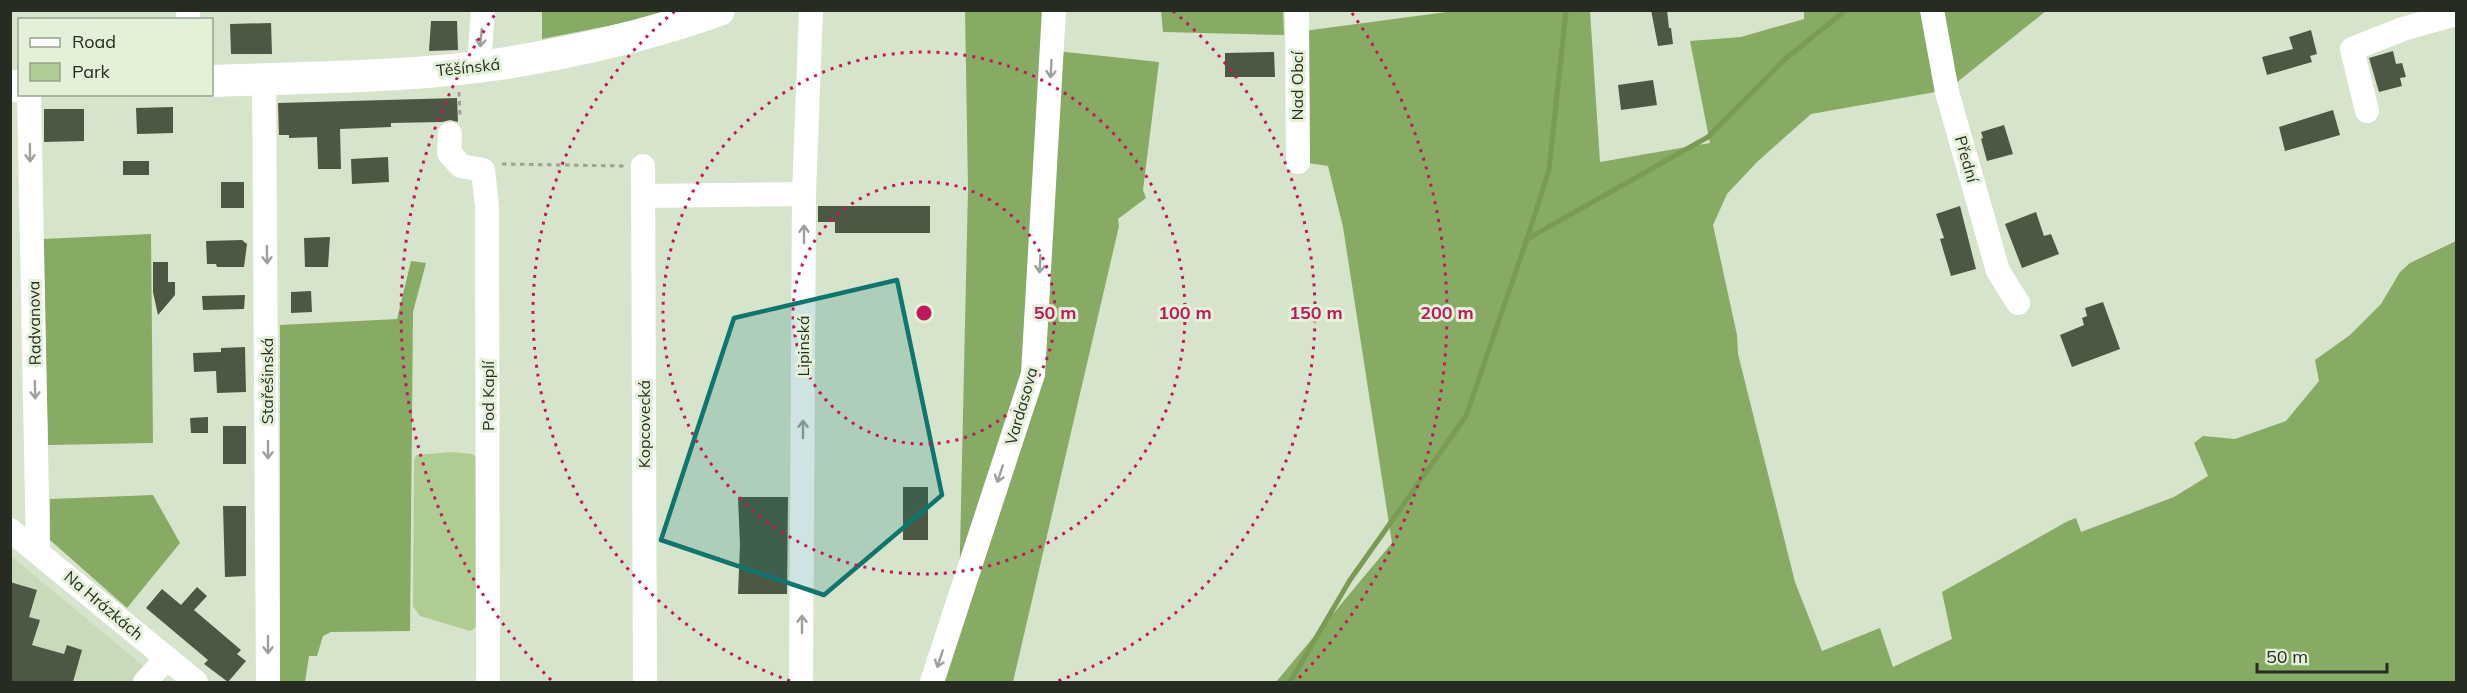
<svg xmlns="http://www.w3.org/2000/svg" width="2467" height="693" viewBox="0 0 2467 693" font-family="Mulish,sans-serif">
  <style>
    .built { fill: #c9dabb }
    .green { fill: #afcd93 }
    .forest { fill: #87aa64 }
    .lines { fill: none; stroke-linecap: round; stroke-linejoin: round }
    .stream { stroke: #799b56; stroke-width: 5 }
    .building { fill: #4d5844 }
    .path { stroke: #99a491; stroke-width: 3; stroke-dasharray: 4.5 4.5; stroke-linecap: butt }
    .minor { stroke: #fff; stroke-width: 24 }
    .major { stroke: #fff; stroke-width: 32 }
    .oneway { stroke: #9ea09c }
    .marked { fill: #0f766e; fill-opacity: 0.2; stroke: #0f766e; stroke-width: 4.5; stroke-linejoin: round }
    .ring { fill: none; stroke: #c2185b; stroke-width: 3; stroke-dasharray: 3 6 }
    .labels { text-anchor: middle; stroke-width: 6; stroke-linejoin: round; paint-order: stroke }
    .street-label { font-size: 16px; fill: #272c23; stroke: #e4f1d9 }
    .centre { fill: #c2185b; stroke: #e4f1d9; stroke-width: 3 }
    .ring-label { font-size: 18px; text-anchor: middle; font-weight: bold; fill: #c2185b; stroke: #e4f1d9; stroke-width: 6; stroke-linejoin: round; paint-order: stroke }
  </style>
  <rect width="100%" height="100%" fill="#d7e4cc"/>
  <polygon class="built" points="10,555 147,669 165,682 11,682"/>
  <polygon class="green" points="450,452 472,454 479,460 477,627 470,631 420,616 413,606 414,461 416,455"/>
  <g class="forest">
    <polygon points="542,11 666,11 633,21 542,39"/>
    <polygon points="965,11 1050,11 1047,50 1159,62 1143,190 1146,198 1118,219 1119,226 1013,682 934,682 959,595 968,189"/>
    <polygon points="1161,11 1283,11 1284,35 1163,32"/>
    <polygon points="1454,11 1590,11 1600,162 1710,143 1690,41 1741,37 1804,19 1804,11 1926,11 1941,91 1811,114 1757,162 1727,194 1713,225 1737,335 1738,354 1795,582 1822,651 1880,628 1893,667 1952,639 1942,592 2068,521 2076,518 2081,532 2174,497 2208,476 2194,443 2203,436 2235,439 2286,421 2319,381 2315,360 2350,335 2381,304 2400,272 2410,263 2456,241 2456,682 1276,682 1392,543 1343,227 1328,166 1308,163 1304,31"/>
    <polygon points="1942,11 2046,11 1951,87"/>
    <polygon points="151,234 153,443 48,445 43,239"/>
    <polygon points="411,261 426,263 413,312 410,631 331,632 323,636 317,656 309,656 305,682 280,682 280,325 397,319"/>
    <polygon points="153,495 180,543 127,608 50,540 50,499"/>
  </g>
  <g class="lines">
    <g class="stream">
      <polyline points="1527,239 1549,170 1566,10"/>
      <polyline points="1290,682 1350,580 1466,416 1527,239 1708,137 1785,59 1846,10"/>
    </g>
  </g>
  <g class="building">
    <polygon points="1651,10 1667,10 1669,28 1671,28 1673,44 1658,46"/>
    <polygon points="431,21 457,21 458,50 429,51"/>
    <polygon points="271,23 272,54 231,54 230,24"/>
    <polygon points="2311,30 2317,54 2310,56 2312,62 2267,75 2262,57 2293,49 2289,37"/>
    <polygon points="2393,51 2396,64 2402,63 2406,77 2400,78 2402,86 2379,92 2369,58"/>
    <polygon points="1274,52 1275,77 1225,77 1225,53"/>
    <polygon points="1653,80 1657,105 1621,110 1618,85"/>
    <polygon points="457,98 458,122 450,120 442,122 391,123 391,127 340,129 341,169 318,169 317,137 289,138 289,135 279,135 278,103"/>
    <polygon points="173,107 173,133 137,134 136,108"/>
    <polygon points="44,109 84,109 84,141 44,142"/>
    <polygon points="2333,110 2340,135 2285,151 2279,127"/>
    <polygon points="2004,125 2013,154 1987,161 1981,139 1983,138 1981,132"/>
    <polygon points="388,157 389,182 352,184 351,159"/>
    <rect x="123" y="161" width="26" height="14"/>
    <rect x="221" y="182" width="23" height="26"/>
    <polygon points="818,206 930,206 930,233 835,233 835,222 818,222"/>
    <polygon points="1960,206 1976,269 1951,276 1940,239 1944,238 1936,214"/>
    <polygon points="2036,212 2044,236 2051,234 2059,254 2022,268 2005,224"/>
    <polygon points="330,237 328,267 305,267 304,238"/>
    <polygon points="242,240 247,244 244,267 217,267 216,264 207,264 206,241"/>
    <polygon points="153,262 168,262 168,282 175,282 175,295 158,315 153,292"/>
    <polygon points="311,291 312,312 291,313 291,292"/>
    <polygon points="245,295 244,309 203,310 202,296"/>
    <polygon points="2103,302 2120,349 2072,367 2060,335 2084,325 2082,318 2087,316 2085,308"/>
    <polygon points="245,347 246,392 217,393 216,371 194,372 193,353 221,352 221,348"/>
    <polygon points="208,417 208,433 191,433 190,418"/>
    <rect x="223" y="426" width="23" height="38"/>
    <rect x="903" y="487" width="25" height="53"/>
    <polygon points="738,497 788,497 787,594 738,594 740,545"/>
    <polygon points="223,506 246,506 246,576 225,577"/>
    <polygon points="10,582 37,590 29,617 40,620 32,645 64,654 67,645 82,650 73,682 10,682"/>
    <polygon points="197,587 207,596 194,610 241,650 237,654 246,661 228,682 204,664 208,660 146,608 162,589 181,605"/>
  </g>
  <g class="lines">
    <g class="path">
      <polyline points="459,92 460,115"/>
      <polyline points="502,164 624,166"/>
    </g>
    <g class="minor">
      <polyline points="188,10 188,20"/>
      <polyline points="1297,10 1298,162"/>
      <polyline points="1932,10 1947,92 1998,271 2018,303"/>
      <polyline points="479,66 483,10"/>
      <polyline points="264,79 268,682"/>
      <polyline points="29,94 38,551"/>
      <polyline points="2367,111 2352,49 2403,29 2456,14"/>
      <polyline points="450,134 449,153 461,166 483,170 487,206 488,682"/>
      <polyline points="643,166 645,682"/>
      <polyline points="644,196 804,194"/>
      <polyline points="10,530 196,682"/>
      <polyline points="145,682 167,658"/>
      <polyline points="801,682 804,194 811,10"/>
      <polyline points="932,682 1033,374 1054,10"/>
    </g>
    <g class="major">
      <path d="M212,81C310,77 409,78 507,63C579,51 650,35 719,10"/>
      <polyline points="10,86 20,86"/>
    </g>
  </g>
  <defs><path id="oneway-shaft" d="M-6 0H5M1.5-3L5.5 0L1.5 3" fill="none" stroke-width="1.6" stroke-linecap="round" stroke-linejoin="round" transform="scale(1.5)"/></defs>
  <g class="oneway">
    <use href="#oneway-shaft" transform="translate(481 38) rotate(95)"/>
    <use href="#oneway-shaft" transform="translate(1051 69) rotate(93)"/>
    <use href="#oneway-shaft" transform="translate(30 153) rotate(89)"/>
    <use href="#oneway-shaft" transform="translate(804 234) rotate(-90)"/>
    <use href="#oneway-shaft" transform="translate(267 255) rotate(89)"/>
    <use href="#oneway-shaft" transform="translate(1040 264) rotate(93)"/>
    <use href="#oneway-shaft" transform="translate(35 390) rotate(89)"/>
    <use href="#oneway-shaft" transform="translate(803 429) rotate(-90)"/>
    <use href="#oneway-shaft" transform="translate(268 450) rotate(90)"/>
    <use href="#oneway-shaft" transform="translate(1000 474) rotate(108)"/>
    <use href="#oneway-shaft" transform="translate(802 624) rotate(-90)"/>
    <use href="#oneway-shaft" transform="translate(268 645) rotate(90)"/>
    <use href="#oneway-shaft" transform="translate(940 659) rotate(108)"/>
  </g>
  <path class="marked" d="M897,280L942,495L824,595L661,540L734,318Z"/>
  <g class="ring">
    <circle cx="924" cy="313" r="131"/>
    <circle cx="924" cy="313" r="261"/>
    <path d="M790 681A392 392 0 0 1 675 11M1173 11A392 392 0 0 1 1058 681"/>
    <path d="M551 680A523 523 0 0 1 496 13M1352 13A523 523 0 0 1 1297 680"/>
  </g>
  <g class="labels">
    <g class="street-label">
      <text transform="translate(468 67) rotate(-6)" y="6">Těšínská</text>
      <text transform="translate(1297 86) rotate(-90)" y="6">Nad Obcí</text>
      <text transform="translate(1967 159) rotate(74)" y="6">Přední</text>
      <text transform="translate(34 323) rotate(-91)" y="6">Radvanova</text>
      <text transform="translate(803 346) rotate(-90)" y="6">Lipinská</text>
      <text transform="translate(267 381) rotate(-90)" y="6">Stařešinská</text>
      <text transform="translate(488 396) rotate(-90)" y="6">Pod Kaplí</text>
      <text transform="translate(1021 406) rotate(-74)" y="6">Vardasova</text>
      <text transform="translate(644 424) rotate(-90)" y="6">Kopcovecká</text>
      <text transform="translate(104 605) rotate(40)" y="6">Na Hrázkách</text>
    </g>
  </g>
  <circle cx="924" cy="313" r="9" class="centre"/>
  <g class="ring-label">
    <text x="1055" y="319">50 m</text>
    <text x="1185" y="319">100 m</text>
    <text x="1316" y="319">150 m</text>
    <text x="1447" y="319">200 m</text>
  </g>
  <rect width="2467" height="693" fill="none" stroke="#272c23" stroke-width="24"/>
  <rect x="18" y="18" width="195" height="78" fill="#e4f1d9" stroke="#98a290" stroke-width="1.5"/>
  <rect x="30" y="38" width="30" height="9" fill="#ffffff" stroke="#98a290" stroke-width="1.5"/>
  <text x="72" y="48" font-size="18" fill="#272c23">Road</text>
  <rect x="30" y="63" width="30" height="18" fill="#afcd93" stroke="#98a290" stroke-width="1.5"/>
  <text x="72" y="78" font-size="18" fill="#272c23">Park</text>
  <path d="M2257 663v9h130v-9" fill="none" stroke="#272c23" stroke-width="3"/>
  <text x="2266" y="663" font-size="18" fill="#272c23" stroke="#e4f1d9" stroke-width="4.5" paint-order="stroke">50 m</text>
</svg>
